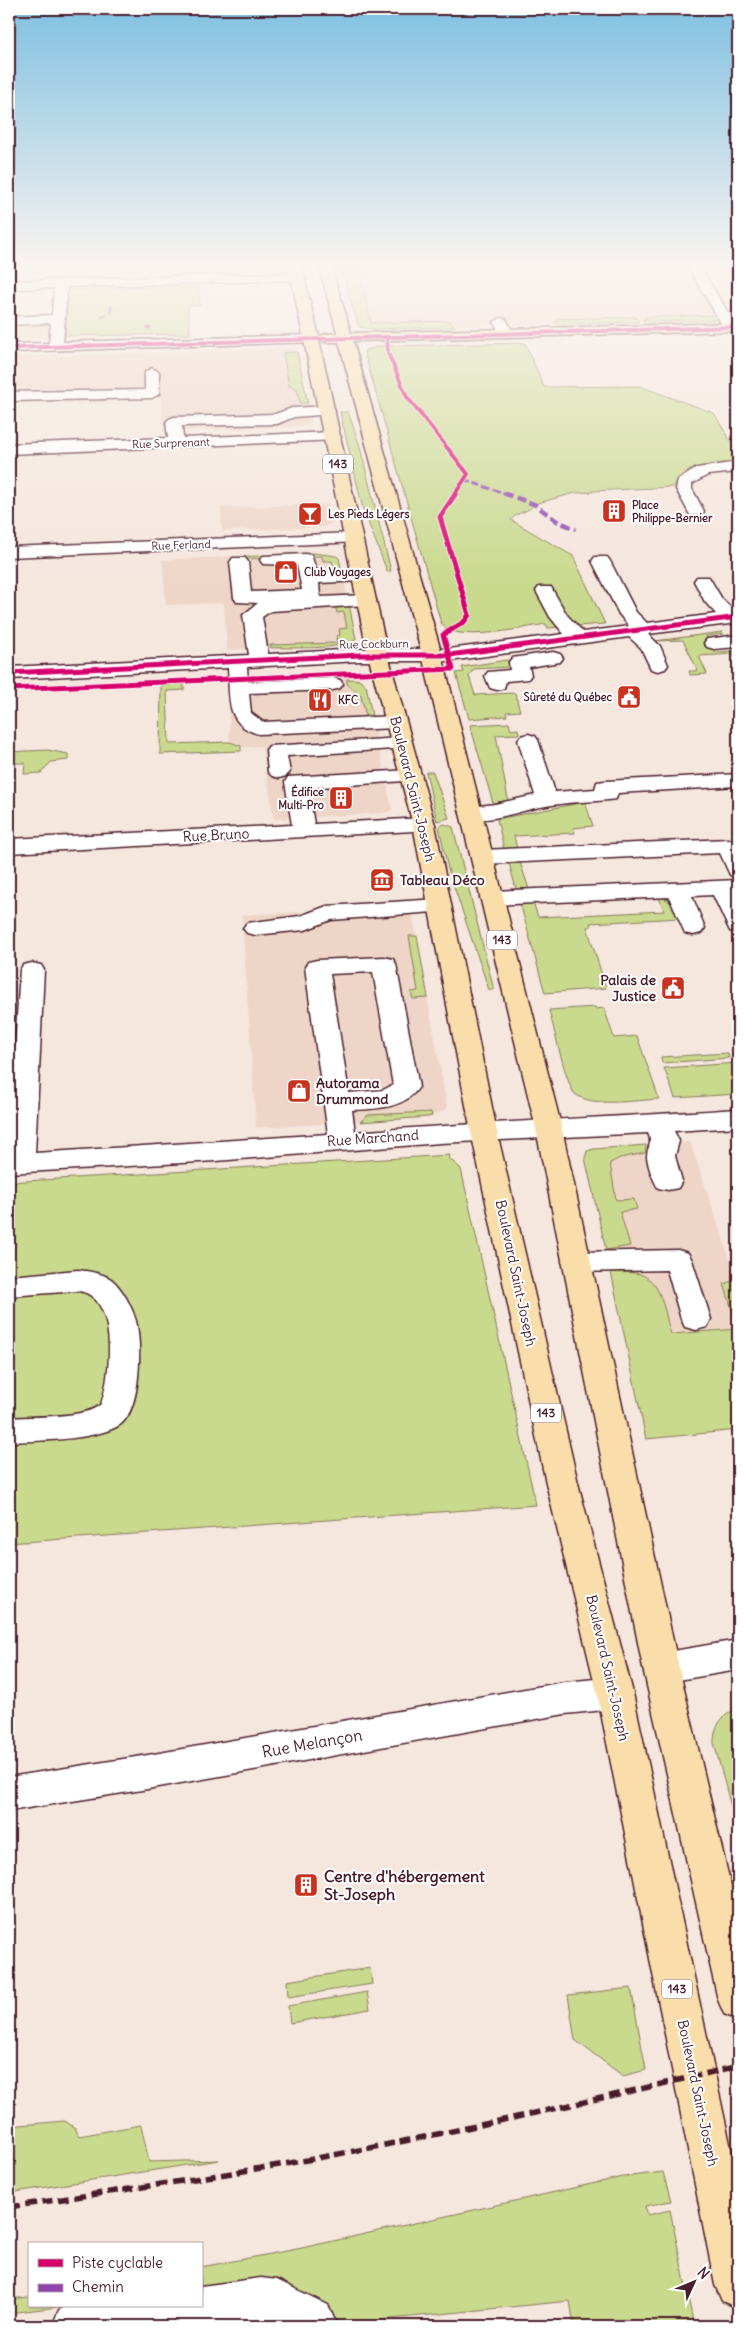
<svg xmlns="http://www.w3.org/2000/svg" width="747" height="2335" viewBox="0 0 747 2335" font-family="Delius,sans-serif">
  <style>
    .built { fill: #eed5c7 }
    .green { fill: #c9d98d; stroke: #8a7c5c }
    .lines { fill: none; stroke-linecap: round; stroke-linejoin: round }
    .minor-casing { stroke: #4a1f2b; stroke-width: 3 }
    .major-casing { stroke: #4a1f2b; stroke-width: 3 }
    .minor { fill: #fff; fill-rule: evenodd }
    .major { fill: #f9deab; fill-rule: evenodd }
    .rail { stroke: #4a1f2b; stroke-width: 5.5; stroke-dasharray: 11 5.5; stroke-linecap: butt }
    .quiet-far1 { stroke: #8e44ad; stroke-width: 3; stroke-dasharray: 7 3; stroke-linecap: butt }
    .quiet { stroke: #8e44ad; stroke-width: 4.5; stroke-dasharray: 9 4.5; stroke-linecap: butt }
    .cycleway-far1-casing { stroke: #fff; stroke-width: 5.5 }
    .cycleway-casing { stroke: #fff; stroke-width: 7 }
    .cycleway-far1 { stroke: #d6006c; stroke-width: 4 }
    .cycleway { stroke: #d6006c; stroke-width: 5 }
    .labels { text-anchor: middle; stroke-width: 4; stroke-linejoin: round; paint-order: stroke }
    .far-street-label { font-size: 11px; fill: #4a1f2b; stroke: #fff }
    .far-poi-label { font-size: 11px; font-weight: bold; fill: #4a1f2b; stroke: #fff; text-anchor: start }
    .shield { fill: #fff; stroke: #80626b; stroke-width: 1 }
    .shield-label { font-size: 12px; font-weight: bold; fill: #4a1f2b }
    .street-label { font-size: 14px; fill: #4a1f2b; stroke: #fff }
    .poi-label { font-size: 14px; font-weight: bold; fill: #4a1f2b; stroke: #fff; text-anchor: start }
    .near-street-label { font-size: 16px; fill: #4a1f2b; stroke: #fff }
    .near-poi-label { font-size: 16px; font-weight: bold; fill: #4a1f2b; stroke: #fff; text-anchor: start }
  </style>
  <rect width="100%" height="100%" fill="#f5e6de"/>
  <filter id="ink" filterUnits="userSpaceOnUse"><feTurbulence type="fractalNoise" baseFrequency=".02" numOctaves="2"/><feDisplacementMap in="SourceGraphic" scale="10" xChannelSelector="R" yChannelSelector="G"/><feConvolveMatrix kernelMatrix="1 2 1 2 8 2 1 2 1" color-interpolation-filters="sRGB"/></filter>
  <g filter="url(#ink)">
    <g class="built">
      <polygon points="339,262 734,262 738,263 738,319 364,329 357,326"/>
      <polygon points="51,314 49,338 9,340 9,315"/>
      <polygon points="286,348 294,349 297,352 311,422 304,426 163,432 161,397 108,399 107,403 64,404 64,402 10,404 9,400 9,357"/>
      <polygon points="328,504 332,523 324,527 222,531 221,508"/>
      <polygon points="313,553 330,554 339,558 356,639 352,642 337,645 227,650 224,603 166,605 162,560"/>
      <polygon points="358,676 366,685 392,810 384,813 274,819 262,746 230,748 228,682"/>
      <polygon points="411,906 447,1107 443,1111 428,1117 256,1128 242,915"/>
      <polygon points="690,1142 738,1283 738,1329 671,1334 659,1293 637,1273 611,1272 585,1158 587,1151 594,1149"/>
    </g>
    <g class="green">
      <polygon points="350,266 359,268 371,323 449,321 455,327 371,329 359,327 340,267"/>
      <polygon points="198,286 200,305 188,306 190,334 65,336 69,290"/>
      <polygon points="714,315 717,320 644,322 643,319 646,319 645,317"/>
      <polygon points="635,317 639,322 556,324 555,321 557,321 557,319"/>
      <path d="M525,343L544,387L639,386L714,413L738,454V462C718,465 681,463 674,487L592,491L593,492L575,493L534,504C529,513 517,511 511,520L573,556L605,624L548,628L546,624C525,627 453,645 441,623L364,351L379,346Z"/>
      <polygon points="297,352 308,403 300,403 297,389 289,386 283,353"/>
      <polygon points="340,412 348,412 359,443 391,571 387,571 363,509"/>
      <polygon points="313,553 336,556 339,558 342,572 335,571 332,561 323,561 322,556 247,559 240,557"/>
      <path d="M349,604L356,639C340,651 292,647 271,648L270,645L337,643L336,636L340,635L339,629L347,628L344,612L337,613L335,605Z"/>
      <polygon points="722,632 724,634 706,636 714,652 738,651 738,660 733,654 699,656 707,674 690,675 689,671 698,671 683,640 655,641"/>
      <polygon points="507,660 510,667 474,669 469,676 475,695 515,693 520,711 506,712 507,716 469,719 456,673 464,672 462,667"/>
      <polygon points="347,679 360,680 366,685 372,716 366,716 361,696 347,684"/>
      <polygon points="184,684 184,690 167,691 169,744 230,742 241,746 241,751 160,754 161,685"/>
      <polygon points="509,723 511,730 518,729 519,734 496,735 508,799 506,801 493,803 470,725"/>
      <polygon points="47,750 68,754 68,760 51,762 41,773 24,774 25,763 9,763 9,752"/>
      <polygon points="426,772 433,772 449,818 437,821"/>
      <polygon points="585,802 593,826 573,828 575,833 514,836 517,849 504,849 497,819"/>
      <polygon points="444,824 453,827 494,990 489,990 448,869 439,827"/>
      <polygon points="520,862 529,889 516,889 509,863"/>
      <polygon points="662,897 676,906 680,918 590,923 591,926 587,927 606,988 545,993 520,903 533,902 538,917 664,911 659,898"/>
      <polygon points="409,936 417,936 428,998 413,999 411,992 418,991"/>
      <path d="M595,1007L596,1009L604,1008L614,1038L637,1036L659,1099C638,1100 592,1108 575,1094C567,1087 553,1025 549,1010Z"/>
      <polygon points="728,1053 729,1058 662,1063 661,1057"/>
      <polygon points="738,1063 738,1094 675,1098 664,1068"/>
      <polygon points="431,1112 432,1116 428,1117 360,1122 368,1115"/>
      <polygon points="646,1145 645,1153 620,1158 610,1163 616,1200 634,1199 637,1209 620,1212 630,1246 606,1250 585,1158 587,1151 594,1149"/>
      <polygon points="450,1155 449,1158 461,1169 536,1505 9,1543 9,1182"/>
      <path d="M611,1272C619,1272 628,1272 635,1273C663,1277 664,1314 671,1334L738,1329L724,1284L737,1279L738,1283V1430L646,1439Z"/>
      <path d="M738,1708V1833L714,1743C714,1726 721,1716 738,1708Z"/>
      <polygon points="370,1968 372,1984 288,1997 287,1981"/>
      <polygon points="631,1988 646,2070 623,2076 575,2040 568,1995"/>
      <polygon points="367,1992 370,2009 290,2023 288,2006"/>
      <polygon points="65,2121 75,2128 79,2136 141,2125 149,2162 219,2160 9,2193 9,2126"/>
      <polygon points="663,2172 671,2201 645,2206 648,2215 670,2210 694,2326 574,2326 570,2301 341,2324 340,2326 216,2326 238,2318 201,2289 201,2267 297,2249 623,2177"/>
      <polygon points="29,2297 29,2306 66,2306 9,2313 9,2299"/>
    </g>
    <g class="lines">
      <defs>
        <g id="minor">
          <polygon points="319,262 388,262 382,266 324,269 319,268 318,265"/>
          <polygon points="685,262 697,262 737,327 735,330 725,330"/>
          <polygon points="297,273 304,277 302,280 67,287 63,342 311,335 318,339 316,342 9,352 9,344 49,343 51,323 9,325 9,317 52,315 54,288 9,289 9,281"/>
          <polygon points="501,318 506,319 513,333 511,336 506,337 501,336 494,322"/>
          <polygon points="152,368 159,372 159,394 152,398 9,401 9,392 145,390 145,372"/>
          <polygon points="327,406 335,411 332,414 294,417 277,424 182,426 183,438 333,432 339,434 341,437 339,440 9,454 9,444 168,438 166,422 169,419 174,417 275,414 292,408"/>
          <polygon points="738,462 738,472 708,475 692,484 692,489 704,511 702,515 690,515 676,489 678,480 697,468"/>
          <polygon points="353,533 359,534 362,538 359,542 9,557 9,547"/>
          <path d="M305,554L311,555L317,572L362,571L368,572L371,576L368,580L362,581L319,583L320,597L367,595L373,596L376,600L373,604L367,605L271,611L262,617L268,654L360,649H449L564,634L550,617L536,591L539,587H551L567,615L583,632L629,626L619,614L592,561L595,557H607L610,561L636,612L647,623L716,614L705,602L694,581L697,577H709L722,599L735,612L738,611V623L648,634L660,646L668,665L665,669L658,671L651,669L641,648L629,637L449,661H360L247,667L248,682L333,678L340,680L343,684L340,688L333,690L249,693L251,713L263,722L396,716L403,718L406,722L403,726L396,728L259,734C224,725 230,696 228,668L9,679V667L249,655L243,615L258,603L237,602L234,598L230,562L233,558H245L248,562L251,592L302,590L297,565L263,564L260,560L263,556Z"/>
          <polygon points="738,635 738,647 714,649 707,647 704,643 707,639"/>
          <polygon points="553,652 560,654 563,658 560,662 529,667 531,675 528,679 506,681 504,688 497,690 490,688 485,676 488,672 510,670 509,662 512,658"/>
          <path d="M528,734L535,736L538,740L555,792L595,789L597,782L605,781L738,774V786L618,793L616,799L608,800C588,802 567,802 546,806C520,810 490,824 463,818L460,813L463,808L495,804L535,795L518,740L521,736Z"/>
          <polygon points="402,738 409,740 412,744 409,748 287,756 290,772 286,776 279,778 272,776 268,772 266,750 269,746"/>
          <polygon points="411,770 418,772 422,776 418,780 308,788 314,824 424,818 432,820 435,825 432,830 9,853 9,839 292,825 285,782 288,777"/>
          <polygon points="728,839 736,841 738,845 738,877 730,875 720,853 482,864 474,862 471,857 474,852 482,850"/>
          <polygon points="738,880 738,894 736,894 738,899 738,933 730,931 713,895 692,896 705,928 701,933 693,935 685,933 669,897 492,905 484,903 480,898 484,893 492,891"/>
          <polygon points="439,899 447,901 451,906 447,911 331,920 305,930 255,935 247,933 243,928 247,923 300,916 327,906"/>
          <path d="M384,957L393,959L396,964L419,1087C405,1109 375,1109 352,1110L355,1132C483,1122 610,1118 738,1109V1127L674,1131L679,1141L675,1156L682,1181L678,1188L668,1190L658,1188C653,1180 648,1166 647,1157C647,1146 653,1145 648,1133L440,1143L216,1161L9,1173V1141L20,970L23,965L32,963L41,965L44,970L35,1153L328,1134L305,967L308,962L317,960ZM373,972L393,1085L383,1090L349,1093L330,974Z"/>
          <polygon points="678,1250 688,1253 692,1260 711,1319 707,1327 696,1330 685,1327 681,1319 667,1270 577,1272 567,1269 562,1262 567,1255 577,1252"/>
          <path d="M78,1270C88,1271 102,1273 111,1279C123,1289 132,1307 136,1321C142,1344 141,1408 121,1424C100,1440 36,1441 9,1442V1418C30,1416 87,1419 101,1404C111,1377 119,1295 78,1291L9,1296V1276Z"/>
          <polygon points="738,1640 738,1670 661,1683 648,1679 643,1668 648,1657 661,1653"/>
          <polygon points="615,1677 628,1682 633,1693 628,1704 615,1709 565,1714 142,1790 9,1811 9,1777 142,1756 565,1682"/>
          <path d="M261,2278L277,2280L328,2305L335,2321L333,2326C305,2326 271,2323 244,2326H52L59,2310L67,2306H201V2286Z"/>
        </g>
        <polygon id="major" points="288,262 300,262 319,337 325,334 337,333 318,262 330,262 351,333 738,323 738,331 353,341 442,655 562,1129 679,1668 738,1916 738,2020 724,2014 718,2000 643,1668 536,1129 422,655 339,342 325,342 319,340 388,655 435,825 497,1132 578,1483 633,1693 738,2181 738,2308 722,2301 715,2285 597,1693 546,1483 471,1132 413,825 368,655"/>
      </defs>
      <use href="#minor" class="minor-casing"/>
      <use href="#major" class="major-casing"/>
      <use href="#minor" class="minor"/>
      <use href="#major" class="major"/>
      <path class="rail" d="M9,2207C108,2192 208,2178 307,2160C452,2133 595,2100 738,2066"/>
      <g class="quiet-far1">
        <polyline points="101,317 111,312 111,305"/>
        <polyline points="147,329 151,327"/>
        <polyline points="465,480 506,494"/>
      </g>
      <polyline class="quiet" points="503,493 534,504 557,521 576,529"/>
      <defs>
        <g id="cycleway-far1">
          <polyline points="387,337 388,353 407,397 468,474 455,494"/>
          <polyline points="9,348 738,327"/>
        </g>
        <g id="cycleway">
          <polyline points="9,673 360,655 449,655 738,617"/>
          <polyline points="9,689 453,669 443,635 464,622 469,615 440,517 456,493"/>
        </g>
      </defs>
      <use href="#cycleway-far1" class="cycleway-far1-casing"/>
      <use href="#cycleway" class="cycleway-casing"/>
      <use href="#cycleway-far1" class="cycleway-far1"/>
      <use href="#cycleway" class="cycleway"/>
    </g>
  </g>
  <linearGradient id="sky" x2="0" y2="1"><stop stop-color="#7fc0e2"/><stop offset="0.45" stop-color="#faf4f0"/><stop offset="1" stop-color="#faf4f0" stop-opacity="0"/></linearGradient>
  <rect width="747" height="588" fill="url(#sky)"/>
  <defs>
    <symbol id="building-square" viewBox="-11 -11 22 22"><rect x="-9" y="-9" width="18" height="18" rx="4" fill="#c8321e" stroke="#fff"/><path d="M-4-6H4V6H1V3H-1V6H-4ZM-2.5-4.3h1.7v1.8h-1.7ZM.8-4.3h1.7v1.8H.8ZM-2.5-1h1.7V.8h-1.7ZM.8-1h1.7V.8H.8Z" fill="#fff"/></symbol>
    <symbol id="bar-square" viewBox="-11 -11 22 22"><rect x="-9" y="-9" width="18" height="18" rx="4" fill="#c8321e" stroke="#fff"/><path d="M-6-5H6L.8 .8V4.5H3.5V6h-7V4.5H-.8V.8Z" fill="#fff"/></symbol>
    <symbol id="shop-square" viewBox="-11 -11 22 22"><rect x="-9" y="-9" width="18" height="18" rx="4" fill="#c8321e" stroke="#fff"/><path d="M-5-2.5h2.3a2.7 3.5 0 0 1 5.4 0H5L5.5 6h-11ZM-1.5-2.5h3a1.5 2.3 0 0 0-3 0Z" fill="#fff"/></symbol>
    <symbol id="civic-square" viewBox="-11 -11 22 22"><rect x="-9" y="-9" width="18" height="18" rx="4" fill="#c8321e" stroke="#fff"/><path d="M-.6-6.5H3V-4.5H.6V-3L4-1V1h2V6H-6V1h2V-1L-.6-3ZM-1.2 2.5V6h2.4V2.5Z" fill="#fff"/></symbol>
    <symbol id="restaurant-square" viewBox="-11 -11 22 22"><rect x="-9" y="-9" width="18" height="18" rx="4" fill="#c8321e" stroke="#fff"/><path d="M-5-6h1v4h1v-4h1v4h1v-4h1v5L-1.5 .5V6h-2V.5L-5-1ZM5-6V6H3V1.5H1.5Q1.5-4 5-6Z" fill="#fff"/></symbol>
    <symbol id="museum-square" viewBox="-11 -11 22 22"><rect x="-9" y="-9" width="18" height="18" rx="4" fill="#c8321e" stroke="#fff"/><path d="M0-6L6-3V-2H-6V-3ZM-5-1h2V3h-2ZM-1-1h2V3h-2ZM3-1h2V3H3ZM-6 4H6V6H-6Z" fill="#fff"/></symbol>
  </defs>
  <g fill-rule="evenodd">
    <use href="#building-square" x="600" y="497" width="28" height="28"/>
    <use href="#bar-square" x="296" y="500" width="28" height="28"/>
    <use href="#shop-square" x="272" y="558" width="28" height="28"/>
    <use href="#civic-square" x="615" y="683" width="28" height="28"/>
    <use href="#restaurant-square" x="306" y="686" width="28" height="28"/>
    <use href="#building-square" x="327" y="784" width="28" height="28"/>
    <use href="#museum-square" x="368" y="866" width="28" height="28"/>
    <use href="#civic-square" x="659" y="974" width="28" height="28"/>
    <use href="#shop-square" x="285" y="1077" width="28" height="28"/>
    <use href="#building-square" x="292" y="1871" width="28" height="28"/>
  </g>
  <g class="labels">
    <g class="far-street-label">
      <text transform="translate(171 443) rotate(-2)" y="4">Rue Surprenant</text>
      <text transform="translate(181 545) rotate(-2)" y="4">Rue Ferland</text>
      <text transform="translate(374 644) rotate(-1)" y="4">Rue Cockburn</text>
    </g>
    <g class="far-poi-label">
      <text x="632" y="509">Place<tspan x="632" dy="13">Philippe-Bernier</tspan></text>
      <text x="328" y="518">Les Pieds Légers</text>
      <text x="304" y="576">Club Voyages</text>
      <text x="612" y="701" text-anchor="end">Sûreté du Québec</text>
      <text x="338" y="704">KFC</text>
      <text x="324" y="796" text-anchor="end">Édifice<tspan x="324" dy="13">Multi-Pro</tspan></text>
    </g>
    <g class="shield">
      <rect x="323" y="454.5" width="30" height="19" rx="4"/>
      <rect x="487" y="930.5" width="30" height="19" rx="4"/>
      <rect x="531" y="1403.5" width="30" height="19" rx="4"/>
      <rect x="662" y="1979.5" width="30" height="19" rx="4"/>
    </g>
    <g class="shield-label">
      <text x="338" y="468">143</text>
      <text x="502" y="944">143</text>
      <text x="546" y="1417">143</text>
      <text x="677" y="1993">143</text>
    </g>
    <g class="street-label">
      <text transform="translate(413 789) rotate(76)" y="5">Boulevard Saint-Joseph</text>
      <text transform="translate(216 835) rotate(-3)" y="5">Rue Bruno</text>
      <text transform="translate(373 1138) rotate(-4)" y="5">Rue Marchand</text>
      <text transform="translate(516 1273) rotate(78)" y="5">Boulevard Saint-Joseph</text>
      <text transform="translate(608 1668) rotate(77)" y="5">Boulevard Saint-Joseph</text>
      <text transform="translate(698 2093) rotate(78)" y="5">Boulevard Saint-Joseph</text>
    </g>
    <g class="poi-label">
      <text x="400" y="885">Tableau Déco</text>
      <text x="656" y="985" text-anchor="end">Palais de<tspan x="656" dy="16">Justice</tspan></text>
      <text x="316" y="1088">Autorama<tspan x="316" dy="16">Drummond</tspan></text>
    </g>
    <g class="near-street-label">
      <text transform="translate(312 1743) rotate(-10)" y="6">Rue Melançon</text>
    </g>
    <g class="near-poi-label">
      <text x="324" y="1882">Centre d'hébergement<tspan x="324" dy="18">St-Joseph</tspan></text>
    </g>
  </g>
  <rect width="747" height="2335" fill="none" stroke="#fff" stroke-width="30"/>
  <rect x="15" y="15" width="717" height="2305" fill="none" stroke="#4a1f2b" stroke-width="2" filter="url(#ink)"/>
  <rect x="28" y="2242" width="175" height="65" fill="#ffffff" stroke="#b7a5aa"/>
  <rect x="38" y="2259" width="25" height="8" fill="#d6006c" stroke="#b7a5aa"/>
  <text x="72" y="2268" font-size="15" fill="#4a1f2b">Piste cyclable</text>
  <rect x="38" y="2284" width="25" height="8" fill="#8e44ad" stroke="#b7a5aa"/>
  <text x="72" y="2292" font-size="15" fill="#4a1f2b">Chemin</text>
  <g transform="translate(694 2282) rotate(46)" stroke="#ffffff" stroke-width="4" paint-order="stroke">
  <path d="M0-4L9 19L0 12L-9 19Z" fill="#4a1f2b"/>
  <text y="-8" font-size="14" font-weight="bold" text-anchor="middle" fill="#4a1f2b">N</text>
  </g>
</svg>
